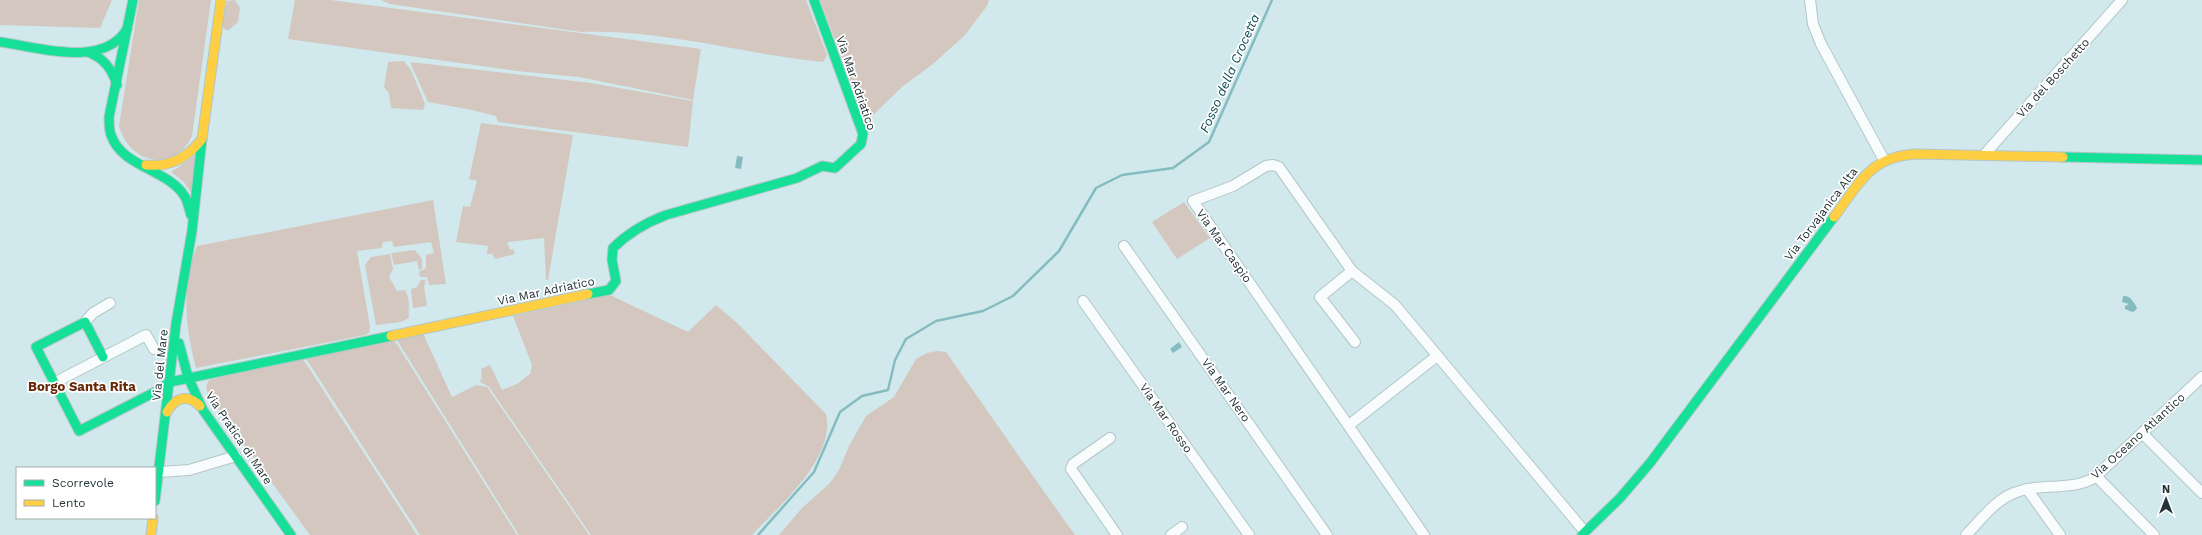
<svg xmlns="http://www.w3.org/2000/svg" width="2202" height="535" viewBox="0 0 2202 535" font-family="'Work Sans',sans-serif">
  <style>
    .green { fill: #d3c7c0 }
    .water { fill: #85bcc1 }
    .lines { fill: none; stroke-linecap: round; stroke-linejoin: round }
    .stream { stroke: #85bcc1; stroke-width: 2.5 }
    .street-casing { stroke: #b3c6c9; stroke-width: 12 }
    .fast-casing { stroke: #b3c6c9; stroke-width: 11 }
    .slow-casing { stroke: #b3c6c9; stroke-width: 11 }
    .street { stroke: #f8fcfc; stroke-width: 10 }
    .fast { stroke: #16e098; stroke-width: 9 }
    .slow { stroke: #ffcf43; stroke-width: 9 }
    .labels { text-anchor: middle; stroke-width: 3.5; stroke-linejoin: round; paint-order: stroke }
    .street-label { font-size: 12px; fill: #233436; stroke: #fff }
    .water-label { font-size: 13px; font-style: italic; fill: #0b4a50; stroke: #fff }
    .neighbourhood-label { font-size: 13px; font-weight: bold; fill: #672807; stroke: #fff }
  </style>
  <rect width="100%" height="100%" fill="#d1e9ec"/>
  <g class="green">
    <polygon points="0,0 112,0 100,28 0,25"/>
    <path d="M139,0H211L192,136C175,174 129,164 119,126Z"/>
    <polygon points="235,0 240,8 238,22 229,30 226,30 222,27 227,1"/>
    <polygon points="295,0 331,0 701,49 693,100 579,77 517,71 288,39"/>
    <path d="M381,0H806L827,55L823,62C742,54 663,29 581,32L390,4Z"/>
    <polygon points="820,0 989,0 987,6 964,36 933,64 903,86 866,122"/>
    <polygon points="404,61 411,70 425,104 423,110 391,108 389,93 384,87 388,62"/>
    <polygon points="410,62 591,83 693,101 688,147 498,122 496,116 472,110 428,102"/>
    <polygon points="481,123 573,135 548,280 546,280 544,238 507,242 510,250 513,249 515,254 495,259 492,254 487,254 488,246 456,242 463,206 470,207 477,181 469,179"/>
    <polygon points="196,155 192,194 184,182 171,172"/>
    <path d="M433,200L446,284L429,285L427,277H420L419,272L426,268V255L434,253L431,242L394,247L392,241L383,242L382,248L357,251L370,327L369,333L365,335L196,368C185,326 181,288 197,246Z"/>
    <polygon points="1184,202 1210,238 1177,259 1152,222"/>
    <polygon points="415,250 422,259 422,269 419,270 417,261 394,265 391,253"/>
    <path d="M390,254L393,269L389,277L397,291L405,290C411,300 408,308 409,318L401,322L376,325L365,265L371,257Z"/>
    <polygon points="421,280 426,280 424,287 427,306 413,308 411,289 417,287"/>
    <path d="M610,295L688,332L716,305L737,323L826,414C836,458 779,506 752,535H591L489,387L480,382L482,376L481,369L490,365L502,390L517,384L530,374L532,365L513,316Z"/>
    <polygon points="422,331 452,397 476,385 487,387 589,535 519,535 395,337"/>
    <polygon points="393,338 517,535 420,535 305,357"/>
    <path d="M937,351L946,352C989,413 1031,474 1075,535H779L802,508L829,484L839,470L849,446L866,416L894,397L916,359L927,353Z"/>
    <polygon points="299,357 305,362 417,535 310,535 208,395 206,387 209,380"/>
  </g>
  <g class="water">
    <polygon points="737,156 743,157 741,169 735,168"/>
    <path d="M2123,296C2130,295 2134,302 2137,308L2135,311L2132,312L2125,309V306L2129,304L2122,302Z"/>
    <polygon points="1179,342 1182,347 1173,353 1170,349"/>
  </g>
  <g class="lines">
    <polyline class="stream" points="758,535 814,472 840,412 862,396 888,390 895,360 906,339 936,321 983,311 1013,296 1059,251 1096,188 1122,175 1173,168 1209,142 1272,0"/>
    <defs>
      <g id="street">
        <polyline points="1810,0 1813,24 1821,44 1884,160"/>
        <polyline points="1984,155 2122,0"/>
        <polyline points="1124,246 1327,535"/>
        <polyline points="1352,271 1395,305 1585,532"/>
        <polyline points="1083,301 1249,535"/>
        <polyline points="85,322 93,313 110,303"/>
        <polyline points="1355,342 1320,297 1352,271 1279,167 1273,165 1266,166 1233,186 1193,201 1424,535"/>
        <polyline points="54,383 146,335 154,349"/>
        <polyline points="1349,425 1437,356"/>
        <polyline points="2142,433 2202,493"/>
        <polyline points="1110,438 1073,464 1071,469 1117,535"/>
        <polyline points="159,472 189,470 236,456"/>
        <polyline points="2096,476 2154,535"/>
        <polyline points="2027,489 2060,535"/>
        <polyline points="1171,535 1182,527"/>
        <path d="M1966,535C1980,521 1995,500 2014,493C2040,482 2069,492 2094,478L2202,377"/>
      </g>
      <g id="fast">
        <path d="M133,0L109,117C109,123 109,130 111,135C122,168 169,169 185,197C188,202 189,210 191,215"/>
        <path d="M0,42C38,47 103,69 127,29"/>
        <path d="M88,52C104,58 112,69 117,85"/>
        <polyline points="2063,157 2202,160"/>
        <path d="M588,294L609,290L616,281L612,260L613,248C629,232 645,223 666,215L797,178L822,166L835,168L861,144L863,134L814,0"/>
        <polyline points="179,343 188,377 203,410 291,535"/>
        <polyline points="103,357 85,322 36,347 79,431 153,393 170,382 391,336"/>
        <polyline points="155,501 176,324 192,231 202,139"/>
        <polyline points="1582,535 1620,498 1650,463 1834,217"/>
      </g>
      <g id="slow">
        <path d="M146,165C171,167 187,158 202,139L221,0"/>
        <path d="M1834,217C1859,184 1869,157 1915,154L2063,157"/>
        <polyline points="391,336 588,294"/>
        <path d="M167,412C175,397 188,394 200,406"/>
        <polyline points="151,535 153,518"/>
      </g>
    </defs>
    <use href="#street" class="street-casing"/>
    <use href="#fast" class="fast-casing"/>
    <use href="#slow" class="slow-casing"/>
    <use href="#street" class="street"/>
    <use href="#fast" class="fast"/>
    <use href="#slow" class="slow"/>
  </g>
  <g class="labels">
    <g class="street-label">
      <text transform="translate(2053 78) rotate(-48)" y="4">Via del Boschetto</text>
      <text transform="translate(856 83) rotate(71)" y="4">Via Mar Adriatico</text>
      <text transform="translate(1821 214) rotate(-53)" y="4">Via Torvajanica Alta</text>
      <text transform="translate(1224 246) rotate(55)" y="4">Via Mar Caspio</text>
      <text transform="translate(546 291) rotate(-12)" y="4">Via Mar Adriatico</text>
      <text transform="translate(160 365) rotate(-84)" y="4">Via del Mare</text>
      <text transform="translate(1226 390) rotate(55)" y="4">Via Mar Nero</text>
      <text transform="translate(1166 418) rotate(55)" y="4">Via Mar Rosso</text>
      <text transform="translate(2138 436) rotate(-42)" y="4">Via Oceano Atlantico</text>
      <text transform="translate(239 438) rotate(56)" y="4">Via Pratica di Mare</text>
    </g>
    <g class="water-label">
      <text transform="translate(1229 73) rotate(-66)" y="5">Fosso della Crocetta</text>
    </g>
    <g class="neighbourhood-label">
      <text x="82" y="391">Borgo Santa Rita</text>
    </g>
  </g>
  <rect x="16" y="467" width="140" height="52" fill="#ffffff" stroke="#a7aeaf"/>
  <rect x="24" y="480" width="20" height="6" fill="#16e098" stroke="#a7aeaf"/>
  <text x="52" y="487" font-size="12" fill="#233436">Scorrevole</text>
  <rect x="24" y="500" width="20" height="6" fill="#ffcf43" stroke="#a7aeaf"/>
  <text x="52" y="507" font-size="12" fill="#233436">Lento</text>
  <g transform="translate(2166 499)" stroke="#ffffff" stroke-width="3" paint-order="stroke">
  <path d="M0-3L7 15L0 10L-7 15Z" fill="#233436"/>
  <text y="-6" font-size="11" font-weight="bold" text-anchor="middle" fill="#233436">N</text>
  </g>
</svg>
